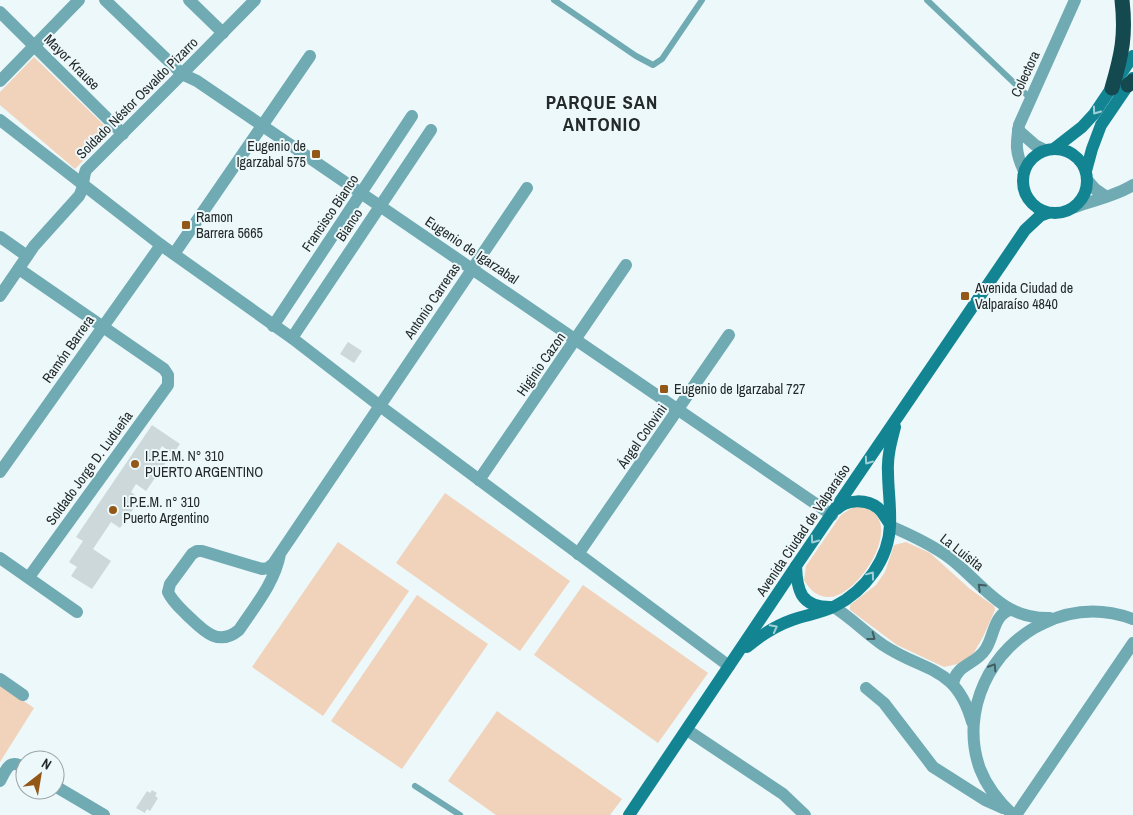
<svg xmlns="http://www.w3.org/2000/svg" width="1133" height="815" viewBox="0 0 1133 815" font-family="'Archivo Narrow',sans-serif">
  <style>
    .green { fill: #f1d3bb }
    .building { fill: #ccd8da }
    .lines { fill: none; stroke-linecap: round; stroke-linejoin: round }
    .service { stroke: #70aab3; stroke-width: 6 }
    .minor { stroke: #70aab3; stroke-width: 12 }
    .tertiary { stroke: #70aab3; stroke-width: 12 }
    .secondary { stroke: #138592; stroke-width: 12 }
    .motorway { stroke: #144950; stroke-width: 15 }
    .oneway { stroke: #a0d0d6 }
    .oneway2 { stroke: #425d61 }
    .poi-dot { fill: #935718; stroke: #ecf8fa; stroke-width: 2 }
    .labels { text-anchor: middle; stroke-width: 4; stroke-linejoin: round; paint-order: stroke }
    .street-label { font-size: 14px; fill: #24292a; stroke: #ecf8fa }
    .poi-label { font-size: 14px; fill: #24292a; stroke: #ecf8fa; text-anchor: start }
    .district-label { font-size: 19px; font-weight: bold; letter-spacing: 1px; fill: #24292a; stroke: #ecf8fa }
  </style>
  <rect width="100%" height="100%" fill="#ecf8fa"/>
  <g class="green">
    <polygon points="34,57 111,132 75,169 0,105 0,92"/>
    <polygon points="445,493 570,581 520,651 396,563"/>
    <path d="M853,507C857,507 862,506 865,508C907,521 857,599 828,597C817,597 809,589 804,580L806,566L841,515Z"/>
    <polygon points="338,542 409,591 323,716 252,667"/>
    <polygon points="906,542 930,553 970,589 994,606 995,610 983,637 973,654 962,663 944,667 897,645 850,610 850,605 876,585 885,572 894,545"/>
    <polygon points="583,585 708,673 658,743 534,655"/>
    <polygon points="417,595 488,644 402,769 331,721"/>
    <polygon points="0,685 34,708 0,762"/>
    <polygon points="497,711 622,799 610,815 496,815 448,781"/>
  </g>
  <g class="building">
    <polygon points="348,342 362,351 354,363 340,354"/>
    <polygon points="152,425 180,444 173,454 162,446 156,456 166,462 146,491 136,484 131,492 140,499 120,528 111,522 93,549 111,561 92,589 71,576 77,567 69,562 83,541 76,537"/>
    <polygon points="152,790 157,793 155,796 158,798 150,811 147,809 145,813 136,808 147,791 150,793"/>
  </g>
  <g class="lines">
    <g class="service">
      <polyline points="554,0 636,56 653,65 662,59 702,0"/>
      <polyline points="927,0 1030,98"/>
      <polyline points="415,786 460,815"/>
    </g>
    <g class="minor">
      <polyline points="105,0 182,74 255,0"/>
      <polyline points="189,0 223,33"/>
      <polyline points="0,12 123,134"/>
      <polyline points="0,81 79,0"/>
      <polyline points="0,120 161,245 292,338 380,406 729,666"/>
      <polyline points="174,254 310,56"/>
      <polyline points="19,269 164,369 168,375 168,385 29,577"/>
      <polyline points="273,326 412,116"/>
      <polyline points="292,338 431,130"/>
      <polyline points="0,472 161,245"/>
      <polyline points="479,480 626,265"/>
      <path d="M890,526C911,535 933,545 951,559C985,586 1002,619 1050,618"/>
      <path d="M280,554C275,582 255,606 239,630C217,648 202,629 186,614C179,607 172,601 168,592L170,584L192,554L197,551H202L262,569L268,568L273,564L527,188"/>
      <polyline points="578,554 729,335"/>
      <polyline points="0,558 77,612"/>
      <path d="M834,607C851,618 866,633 883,645C925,673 956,665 972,722"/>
      <polyline points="0,679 23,695"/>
      <path d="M953,683C957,664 975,665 985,650C994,638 993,615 1010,610"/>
      <polyline points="866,688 884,703 933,767 985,800 1003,808"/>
      <polyline points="687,730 783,794 805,815"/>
      <path d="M0,781C7,768 9,758 25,768"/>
      <polyline points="55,786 104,815"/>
      <path d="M1013,815C999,802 987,787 980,769C959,711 991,647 1044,623C1073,609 1103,608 1133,619"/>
      <polyline points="1016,815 1133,643"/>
    </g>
    <g class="tertiary">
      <polyline points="1018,130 1035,145 1045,150"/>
      <path d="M1024,171C1015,152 1016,144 1019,125L1075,0"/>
      <polyline points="1088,181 1095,189 1105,196"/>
      <path d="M1075,207C1094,200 1116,196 1133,185"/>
      <polyline points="0,237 27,256"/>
      <path d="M0,296L34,246L79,196C85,186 82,179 86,170L182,74L197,81L832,515"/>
    </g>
    <g class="secondary">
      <polyline points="1055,148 1082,127 1094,114 1133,56"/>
      <circle cx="1055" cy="181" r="32"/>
      <polyline points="1086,171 1092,149 1101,125 1133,78"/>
      <path d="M837,509C847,499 867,499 878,508C883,512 886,519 890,524"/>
      <path d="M796,566C797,591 801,607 830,607"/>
      <path d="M747,647C760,636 775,626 792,620C806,615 822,613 835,606C865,591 889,559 890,525C891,507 888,489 888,472C887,457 891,442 895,427"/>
      <polyline points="629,815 796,566 1025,230 1040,216 1048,213"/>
    </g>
    <g class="motorway">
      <polyline points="1128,85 1133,81"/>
      <path d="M1112,88C1122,54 1126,35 1122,0"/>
    </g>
  </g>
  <defs><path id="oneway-chevron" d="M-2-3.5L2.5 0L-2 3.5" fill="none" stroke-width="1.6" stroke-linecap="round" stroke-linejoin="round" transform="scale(1.25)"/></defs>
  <g class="oneway">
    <use href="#oneway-chevron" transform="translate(1096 111) rotate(126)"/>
    <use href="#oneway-chevron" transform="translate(868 461) rotate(125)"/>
    <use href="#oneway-chevron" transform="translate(814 540) rotate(125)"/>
    <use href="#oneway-chevron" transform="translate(871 575) rotate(-53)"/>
    <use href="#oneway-chevron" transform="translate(774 628) rotate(-28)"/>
  </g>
  <g class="oneway2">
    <use href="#oneway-chevron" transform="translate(981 587) rotate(-136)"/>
    <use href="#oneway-chevron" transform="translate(872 637) rotate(37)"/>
    <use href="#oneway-chevron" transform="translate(993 667) rotate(-58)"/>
  </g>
  <g class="poi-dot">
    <rect x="311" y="149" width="10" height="10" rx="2.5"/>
    <rect x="181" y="220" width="10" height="10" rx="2.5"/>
    <rect x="960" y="291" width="10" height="10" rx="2.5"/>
    <rect x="659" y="384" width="10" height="10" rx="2.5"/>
    <circle cx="135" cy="464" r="5"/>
    <circle cx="113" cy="510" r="5"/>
  </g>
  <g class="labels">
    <g class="street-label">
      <text transform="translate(72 62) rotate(45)" y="5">Mayor Krause</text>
      <text transform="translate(1025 74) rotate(-65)" y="5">Colectora</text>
      <text transform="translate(137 98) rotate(-45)" y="5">Soldado Néstor Osvaldo Pizarro</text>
      <text transform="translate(330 213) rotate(-56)" y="5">Francisco Bianco</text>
      <text transform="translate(349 225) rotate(-56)" y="5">Bianco</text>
      <text transform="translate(472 250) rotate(34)" y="5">Eugenio de Igarzabal</text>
      <text transform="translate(432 301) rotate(-56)" y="5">Antonio Carreras</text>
      <text transform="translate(68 349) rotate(-55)" y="5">Ramón Barrera</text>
      <text transform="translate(541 364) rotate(-55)" y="5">Higinio Cazon</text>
      <text transform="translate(642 436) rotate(-55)" y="5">Ángel Colovini</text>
      <text transform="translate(89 468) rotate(-54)" y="5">Soldado Jorge D. Ludueña</text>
      <text transform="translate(803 530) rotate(-56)" y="5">Avenida Ciudad de Valparaíso</text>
      <text transform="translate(962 552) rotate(38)" y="5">La Luisita</text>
    </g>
    <g class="poi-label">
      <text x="306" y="151" text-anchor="end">Eugenio de<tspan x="306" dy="16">Igarzabal 575</tspan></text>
      <text x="196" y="222">Ramon<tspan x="196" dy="16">Barrera 5665</tspan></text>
      <text x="975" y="293">Avenida Ciudad de<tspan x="975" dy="16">Valparaíso 4840</tspan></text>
      <text x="674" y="394">Eugenio de Igarzabal 727</text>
      <text x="145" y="461">I.P.E.M. N° 310<tspan x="145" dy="16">PUERTO ARGENTINO</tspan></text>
      <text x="123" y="507">I.P.E.M. n° 310<tspan x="123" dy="16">Puerto Argentino</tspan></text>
    </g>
    <g class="district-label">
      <text x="602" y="109">PARQUE SAN<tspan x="602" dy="22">ANTONIO</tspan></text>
    </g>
  </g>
  <g transform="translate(40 775) rotate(31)"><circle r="24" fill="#ecf8fa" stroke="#9ca5a7"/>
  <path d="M0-4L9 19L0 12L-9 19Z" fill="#935718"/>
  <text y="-8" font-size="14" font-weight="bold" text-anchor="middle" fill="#24292a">N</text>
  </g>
</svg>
